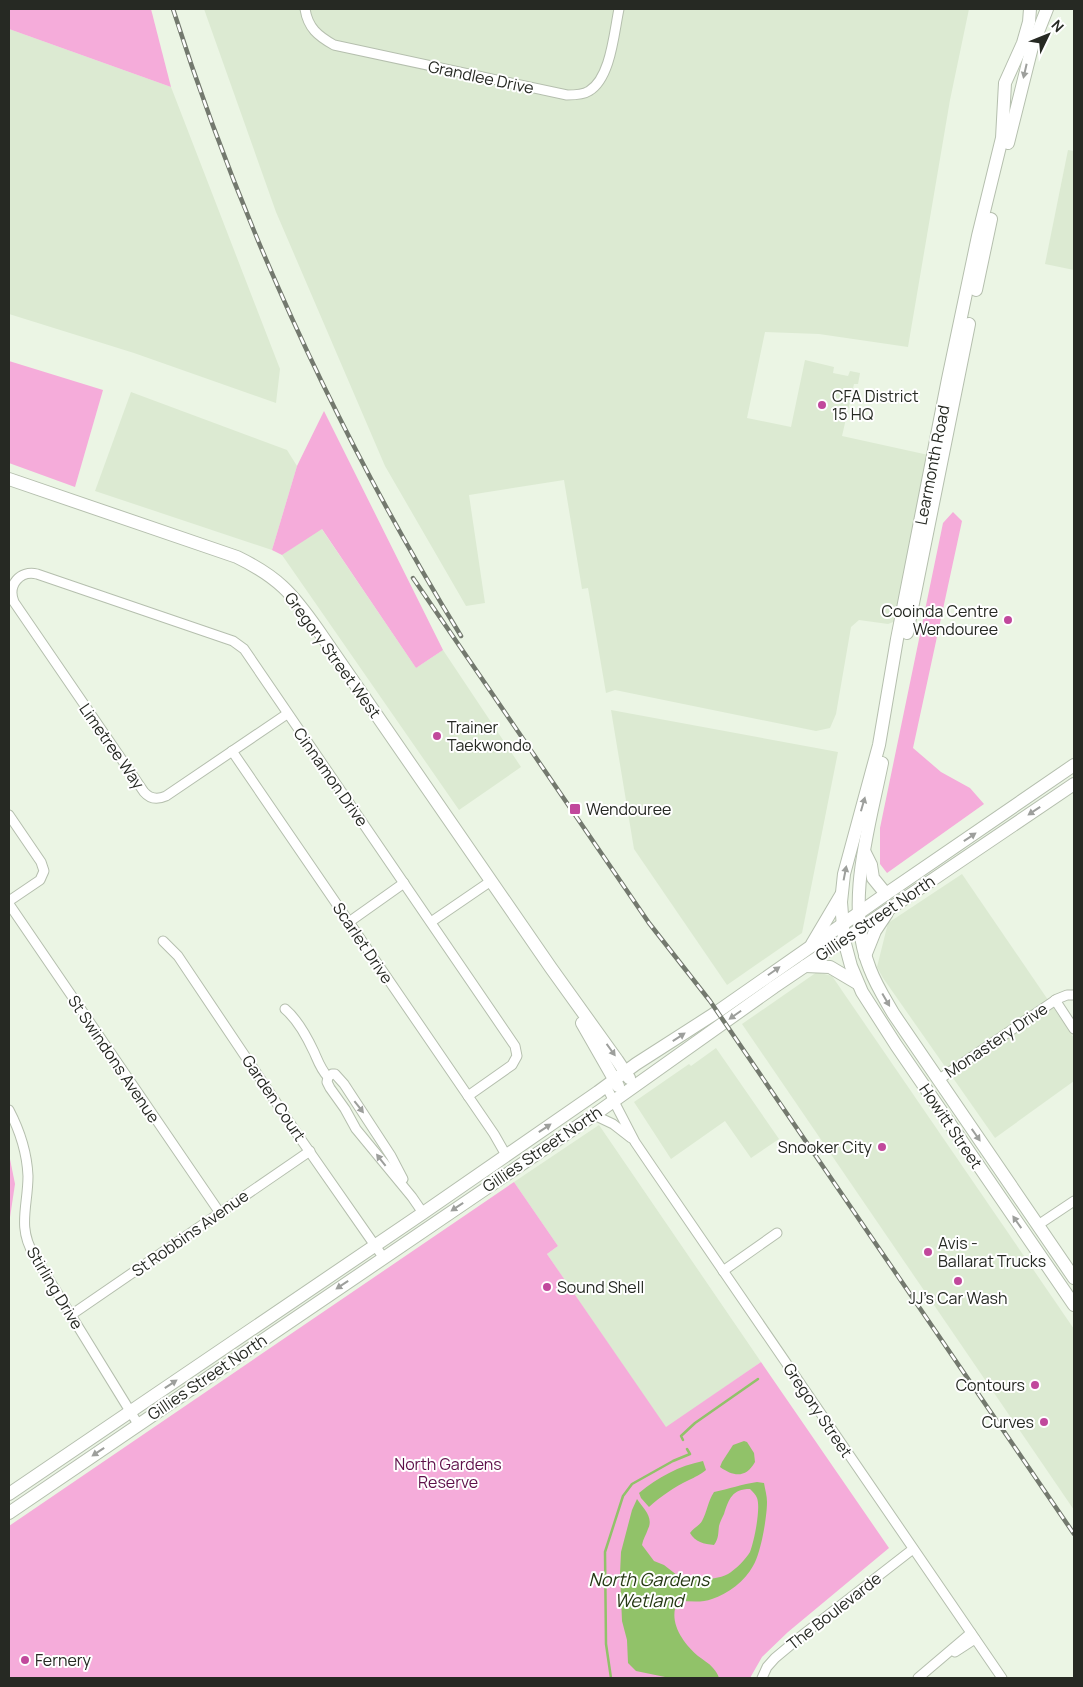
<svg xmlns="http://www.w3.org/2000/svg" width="1083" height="1687" viewBox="0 0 1083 1687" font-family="Manrope,sans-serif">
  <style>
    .built { fill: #dcead2 }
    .green { fill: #f5acda }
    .water { fill: #91c269 }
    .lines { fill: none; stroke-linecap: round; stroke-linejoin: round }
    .stream { stroke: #91c269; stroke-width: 2.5 }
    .street-casing { stroke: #b5bfae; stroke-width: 11 }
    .secondary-casing { stroke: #b5bfae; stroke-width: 14 }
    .street { stroke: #fff; stroke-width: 9 }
    .secondary { stroke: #fff; stroke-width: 12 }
    .rail-casing { stroke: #73796e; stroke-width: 4.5 }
    .rail { stroke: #fff; stroke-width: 2.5; stroke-dasharray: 8; stroke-linecap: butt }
    .oneway { fill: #9d9f9c }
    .poi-dot { fill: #c1489c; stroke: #fff; stroke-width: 2 }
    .labels { text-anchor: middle; stroke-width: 4; stroke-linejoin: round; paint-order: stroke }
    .street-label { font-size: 16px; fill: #262923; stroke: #fff }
    .poi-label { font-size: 16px; fill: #262923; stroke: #fff; text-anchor: start }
    .park-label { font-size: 16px; fill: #5e1049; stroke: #fff }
    .water-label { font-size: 18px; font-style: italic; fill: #263915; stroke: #fff }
  </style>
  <rect width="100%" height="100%" fill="#ebf5e4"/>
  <g class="built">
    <polygon points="204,9 969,9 950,100 908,347 819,334 765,332 747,418 791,427 805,360 834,367 833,373 848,376 850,371 860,373 858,384 854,384 842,436 933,456 901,619 888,624 859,620 851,627 836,714 830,728 816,731 615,690 606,693 588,588 582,589 564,480 469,495 485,603 466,606 385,466 276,212"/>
    <polygon points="9,29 171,87 280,369 276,403 134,353 9,314"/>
    <polygon points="1068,150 1074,151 1074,270 1045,264"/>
    <polygon points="131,392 287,450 297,466 272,550 95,491"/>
    <polygon points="321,528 416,668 443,650 521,767 459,810 282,555"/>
    <polygon points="611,710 838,752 802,933 727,985 634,849"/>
    <polygon points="962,874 1074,1038 1074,1081 995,1138 883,978 877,967 888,923"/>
    <polygon points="817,972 832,976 1074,1329 1074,1510 742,1024"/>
    <polygon points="716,1048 779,1139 751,1158 725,1121 671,1159 634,1102 689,1064 691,1066"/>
    <polygon points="599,1125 761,1362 666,1428 547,1254 558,1246 514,1182"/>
  </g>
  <g class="green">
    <polygon points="9,9 151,9 171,87 9,29"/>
    <polygon points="9,361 103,390 75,487 9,463"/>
    <polygon points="324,411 443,650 416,668 322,529 282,555 272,550 297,466"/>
    <polygon points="953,512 962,521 913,748 941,772 970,788 984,804 887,873 880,864 880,828 943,523"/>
    <polygon points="9,1154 15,1184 9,1224"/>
    <polygon points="514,1182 558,1246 547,1254 666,1427 761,1362 889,1548 788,1632 762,1657 750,1678 9,1678 9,1526"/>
  </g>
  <g class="water">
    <path d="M744,1441L747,1442L754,1453L755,1462C746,1478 734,1477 720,1467L722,1462L733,1445Z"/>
    <path d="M703,1461L706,1470C700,1475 695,1477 689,1480C674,1487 660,1497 649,1507L641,1498L639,1493C658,1477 679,1466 703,1461Z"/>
    <path d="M757,1482L764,1483C765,1489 767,1496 767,1502C767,1517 761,1553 753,1566C745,1581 728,1594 712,1599C702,1603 690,1601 678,1601C667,1621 683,1643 698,1656C703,1660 709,1663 713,1668C716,1671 718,1675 719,1678H670L636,1671L628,1663L627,1640L622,1621L620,1574L621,1552L632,1510L637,1499C643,1508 654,1517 648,1529C646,1535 643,1539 642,1545L654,1561L664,1565L682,1579C696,1579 715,1581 728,1574C735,1570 746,1559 750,1552C754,1542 761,1508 757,1498C756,1495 753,1492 750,1489C732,1489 729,1499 724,1514C722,1518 720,1522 719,1526C718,1533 719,1538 714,1545C704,1544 695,1542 690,1533C693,1528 699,1526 702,1521C707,1512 708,1501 714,1492C729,1489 742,1484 757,1482Z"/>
  </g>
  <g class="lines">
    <g class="stream">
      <polyline points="683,1440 681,1436 695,1423 758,1379"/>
      <polyline points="611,1678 606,1644 605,1552 623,1496 632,1484 673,1461 690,1454 687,1449"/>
    </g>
    <defs>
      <g id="street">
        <path d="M305,9C308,28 318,36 334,45L567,95C574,95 583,95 589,91C611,78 614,32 619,9"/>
        <path d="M287,714L166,796C157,800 150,799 144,792L14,602C7,585 20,570 37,574L233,641L244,649L515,1046L517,1056L512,1065L468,1096"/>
        <polyline points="232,751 494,1134 506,1155"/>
        <polyline points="9,815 41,862 44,871 40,880 9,901"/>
        <polyline points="9,904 220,1213"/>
        <polyline points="349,922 404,883"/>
        <polyline points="431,922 491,881"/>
        <polyline points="163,941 178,956 300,1138 383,1257"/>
        <polyline points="1055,1000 1074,1029"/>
        <path d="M285,1009C298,1020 307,1037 314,1052C318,1061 321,1070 328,1077L327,1082L330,1088L345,1109L356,1129L412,1197L423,1213"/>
        <polyline points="328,1077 332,1074 335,1074 344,1084 391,1156 403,1179"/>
        <polyline points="938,1080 1057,999 1067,995 1074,995"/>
        <polyline points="606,1086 635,1142 652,1167 1002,1678"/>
        <path d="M9,1110C20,1131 27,1153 28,1176C28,1206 17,1227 34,1255L138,1424"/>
        <polyline points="594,1115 613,1124 631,1138"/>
        <polyline points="1038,1225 1074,1201"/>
        <polyline points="723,1271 777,1233"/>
        <polyline points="71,1315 310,1151"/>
        <polyline points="955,1652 975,1639"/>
        <polyline points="762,1678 767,1667 775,1658 805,1633 913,1549"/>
        <polyline points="918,1678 971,1633"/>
      </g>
      <g id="secondary">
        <polyline points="1030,9 1029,22 1023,43 1005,83 1002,138 978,236 948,379 897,639 879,745 844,874 841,902 844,940 851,966 862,992 896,1045 1074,1305"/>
        <polyline points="1008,143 1032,47 1047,9"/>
        <polyline points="976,290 991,219"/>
        <path d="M9,479L237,557C278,577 292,593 318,630L551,968L617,1060L629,1078"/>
        <polyline points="907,633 969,324"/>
        <path d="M882,763C869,828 844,906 870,969C876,985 885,999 893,1013L1074,1278"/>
        <polyline points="865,853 871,865 873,878 886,894"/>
        <polyline points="812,944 841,895"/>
        <polyline points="865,956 875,931 887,913"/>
        <polyline points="805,966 830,967 857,983"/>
        <polyline points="582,1023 618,1086"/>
        <polyline points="9,1494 423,1213 598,1092 636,1064 717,1012 886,894 1074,765"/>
        <polyline points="9,1513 594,1115 774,987 1074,784"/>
      </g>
    </defs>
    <use href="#street" class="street-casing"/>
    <use href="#secondary" class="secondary-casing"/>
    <use href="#street" class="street"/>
    <use href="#secondary" class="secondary"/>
    <defs>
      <g id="rail">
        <path d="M173,9C243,229 340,439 461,636"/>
        <polyline points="413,578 649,923 710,1001 1074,1534"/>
      </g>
    </defs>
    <use href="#rail" class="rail-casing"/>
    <use href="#rail" class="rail"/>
  </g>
  <defs><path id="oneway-solid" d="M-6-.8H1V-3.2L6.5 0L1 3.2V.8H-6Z" transform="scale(1.25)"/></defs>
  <g class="oneway">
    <use href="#oneway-solid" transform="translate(1025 71) rotate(103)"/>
    <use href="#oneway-solid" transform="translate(863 804) rotate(-74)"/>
    <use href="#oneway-solid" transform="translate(1034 811) rotate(146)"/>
    <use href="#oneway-solid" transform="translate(970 837) rotate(-34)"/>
    <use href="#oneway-solid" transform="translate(845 873) rotate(-79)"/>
    <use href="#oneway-solid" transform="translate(774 971) rotate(-35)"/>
    <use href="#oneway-solid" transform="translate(886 1000) rotate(60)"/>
    <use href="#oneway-solid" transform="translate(735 1015) rotate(145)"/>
    <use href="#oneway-solid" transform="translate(679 1037) rotate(-33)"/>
    <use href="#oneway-solid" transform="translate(611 1050) rotate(54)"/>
    <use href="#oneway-solid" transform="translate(359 1107) rotate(52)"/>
    <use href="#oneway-solid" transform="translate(545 1128) rotate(-34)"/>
    <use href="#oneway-solid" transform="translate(976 1135) rotate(55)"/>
    <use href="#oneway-solid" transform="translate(381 1160) rotate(-128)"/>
    <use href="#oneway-solid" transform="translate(457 1207) rotate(146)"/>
    <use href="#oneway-solid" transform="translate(1017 1222) rotate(-125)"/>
    <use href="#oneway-solid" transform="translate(342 1285) rotate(146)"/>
    <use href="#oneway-solid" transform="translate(171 1384) rotate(-34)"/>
    <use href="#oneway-solid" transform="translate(98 1452) rotate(146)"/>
  </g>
  <g class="poi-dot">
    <circle cx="822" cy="405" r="5"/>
    <circle cx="1008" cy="620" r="5"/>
    <circle cx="437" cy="736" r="5"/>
    <rect x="569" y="803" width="12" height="12" rx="2.5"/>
    <circle cx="882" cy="1147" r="5"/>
    <circle cx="928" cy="1252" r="5"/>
    <circle cx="958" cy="1281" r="5"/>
    <circle cx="547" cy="1287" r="5"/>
    <circle cx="1035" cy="1385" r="5"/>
    <circle cx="1044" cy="1422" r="5"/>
    <circle cx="25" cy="1660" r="5"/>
  </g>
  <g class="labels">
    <g class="street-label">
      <text transform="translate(481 77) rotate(12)" y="6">Grandlee Drive</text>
      <text transform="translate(932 465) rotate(-79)" y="6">Learmonth Road</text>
      <text transform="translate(333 655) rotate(54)" y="6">Gregory Street West</text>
      <text transform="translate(112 746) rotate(55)" y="6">Limetree Way</text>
      <text transform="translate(331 777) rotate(55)" y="6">Cinnamon Drive</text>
      <text transform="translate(875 918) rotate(-34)" y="6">Gillies Street North</text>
      <text transform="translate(363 943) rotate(56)" y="6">Scarlet Drive</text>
      <text transform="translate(996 1040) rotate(-34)" y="6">Monastery Drive</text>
      <text transform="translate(114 1059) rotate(56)" y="6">St Swindons Avenue</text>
      <text transform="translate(274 1098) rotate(56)" y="6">Garden Court</text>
      <text transform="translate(951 1126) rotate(56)" y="6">Howitt Street</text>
      <text transform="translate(542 1149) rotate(-34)" y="6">Gillies Street North</text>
      <text transform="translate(190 1233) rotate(-35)" y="6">St Robbins Avenue</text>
      <text transform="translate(55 1288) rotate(59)" y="6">Stirling Drive</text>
      <text transform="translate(207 1377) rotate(-34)" y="6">Gillies Street North</text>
      <text transform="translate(818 1410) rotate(56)" y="6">Gregory Street</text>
      <text transform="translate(834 1611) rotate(-38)" y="6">The Boulevarde</text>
    </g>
    <g class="poi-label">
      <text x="832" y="402">CFA District<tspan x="832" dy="18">15 HQ</tspan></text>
      <text x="998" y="617" text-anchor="end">Cooinda Centre<tspan x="998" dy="18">Wendouree</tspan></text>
      <text x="447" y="733">Trainer<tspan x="447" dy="18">Taekwondo</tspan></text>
      <text x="586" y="815">Wendouree</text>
      <text x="872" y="1153" text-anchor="end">Snooker City</text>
      <text x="938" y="1249">Avis -<tspan x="938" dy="18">Ballarat Trucks</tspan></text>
      <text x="557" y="1293">Sound Shell</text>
      <text x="958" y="1304" text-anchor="middle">JJ's Car Wash</text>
      <text x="1025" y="1391" text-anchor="end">Contours</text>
      <text x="1034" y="1428" text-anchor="end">Curves</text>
      <text x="35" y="1666">Fernery</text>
    </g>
    <g class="park-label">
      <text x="448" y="1470">North Gardens<tspan x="448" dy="18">Reserve</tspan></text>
    </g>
    <g class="water-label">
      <text x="649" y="1586">North Gardens<tspan x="649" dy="21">Wetland</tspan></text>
    </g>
  </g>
  <rect width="1083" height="1687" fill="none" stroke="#262923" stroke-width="20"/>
  <g transform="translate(1048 35) rotate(47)" stroke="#ffffff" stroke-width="4" paint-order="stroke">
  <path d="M0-4L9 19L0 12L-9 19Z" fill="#262923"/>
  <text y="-8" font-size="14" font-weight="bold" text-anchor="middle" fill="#262923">N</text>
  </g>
</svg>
